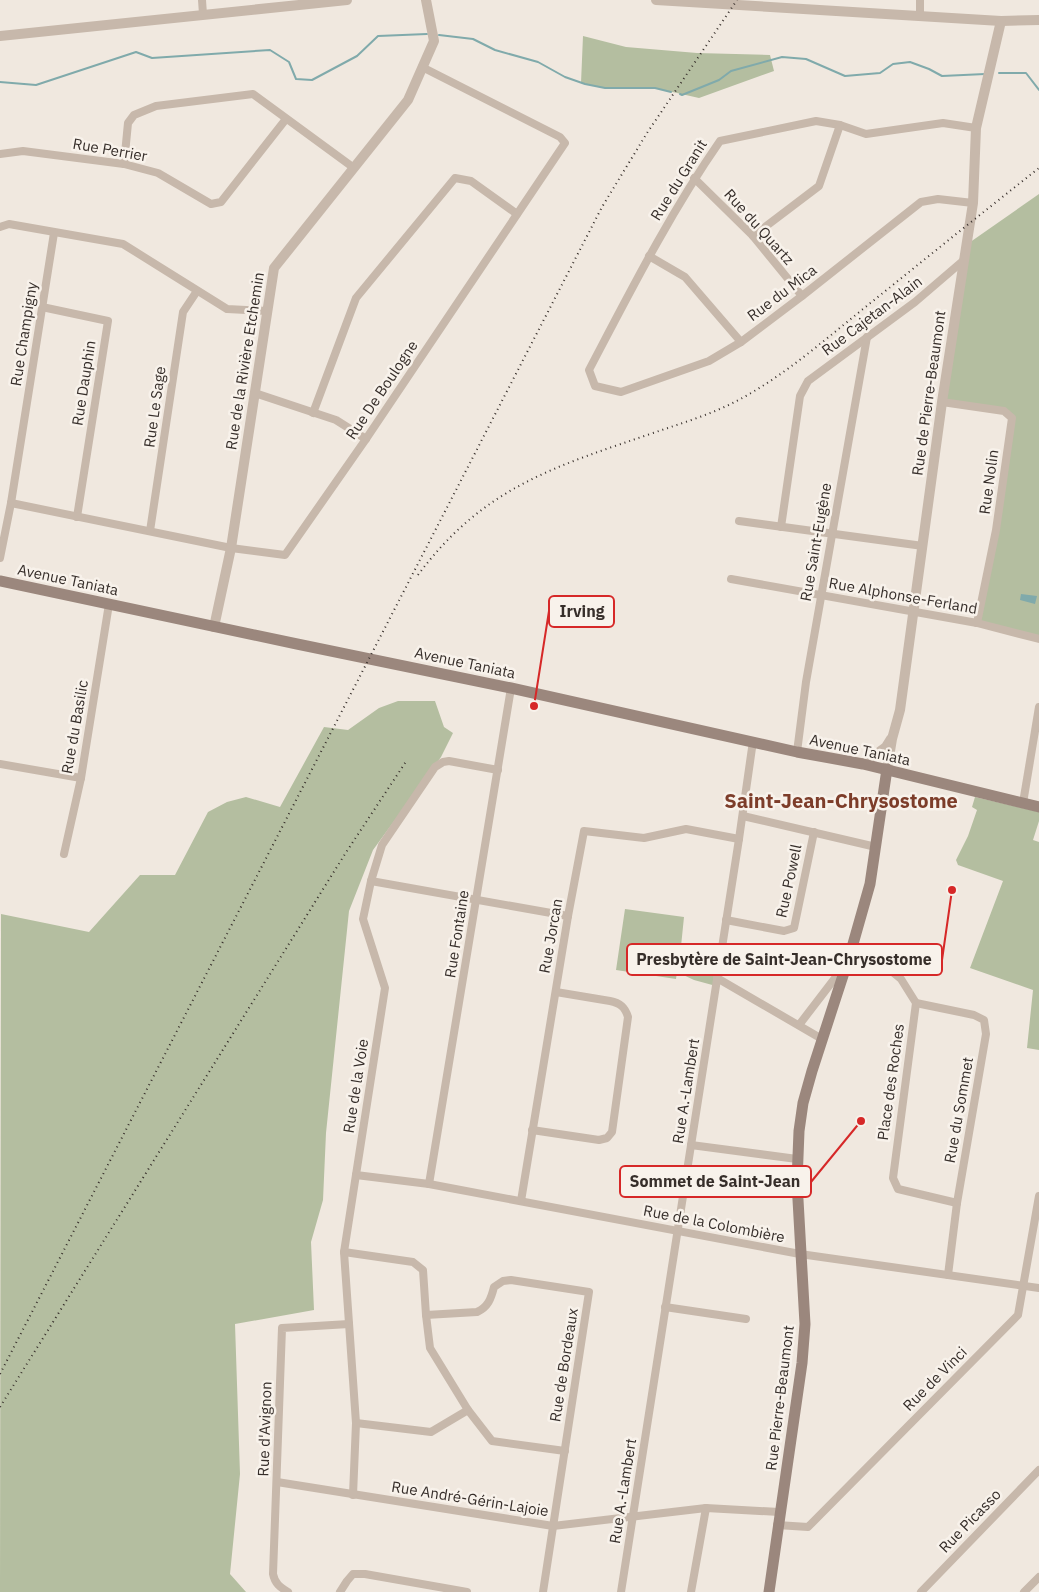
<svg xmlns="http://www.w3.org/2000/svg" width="1039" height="1592" viewBox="0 0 1039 1592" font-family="'IBM Plex Sans',sans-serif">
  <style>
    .green { fill: #b4bea0 }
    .water { fill: #80aaab }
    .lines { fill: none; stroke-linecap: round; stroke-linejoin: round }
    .stream { stroke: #80aaab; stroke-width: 2 }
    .minor { stroke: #c7b8ab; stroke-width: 8 }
    .tertiary { stroke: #c7b8ab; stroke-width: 10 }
    .secondary { stroke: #9b877d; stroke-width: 11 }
    .rail { stroke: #362e2a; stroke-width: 2; stroke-dasharray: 1 4; stroke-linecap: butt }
    .labels { text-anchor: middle; stroke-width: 5; stroke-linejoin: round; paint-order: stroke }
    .street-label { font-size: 15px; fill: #362e2a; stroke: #f8f2eb }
    .district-label { font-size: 20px; font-weight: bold; fill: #7d3d2a; stroke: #f8f2eb }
    .leader { fill: none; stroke: #d62828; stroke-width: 2 }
    .callout-dot { fill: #d62828; stroke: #f8f2eb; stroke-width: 2 }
    .callout { fill: #f8f2eb; stroke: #d62828; stroke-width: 2 }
    .callout-label { font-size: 16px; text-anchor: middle; font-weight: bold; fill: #362e2a }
  </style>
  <rect width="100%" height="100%" fill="#f0e8df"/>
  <g class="green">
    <polygon points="583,36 626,47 697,53 770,55 774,71 699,98 655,88 605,88 581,83"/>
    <polygon points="1039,194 1039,639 977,623 1012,418 1003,410 942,402 966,245"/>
    <polygon points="398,701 435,701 444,727 453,733 441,757 373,850 349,911 326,1133 323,1200 311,1242 314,1310 235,1324 240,1474 230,1574 246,1592 0,1592 1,914 89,932 140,875 175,875 208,812 227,802 246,797 280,807 324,727 348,730 379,708"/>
    <polygon points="975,797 1039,812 1039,821 1033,840 1039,842 1039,1050 1027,1048 1033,990 970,968 1003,881 958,865 956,860 968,836 977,810 972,807"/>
    <polygon points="625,909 684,917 679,966 718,974 716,986 694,980 677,972 676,979 616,970"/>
  </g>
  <polygon class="water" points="1021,594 1037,596 1035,604 1020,600"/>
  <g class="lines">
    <g class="stream">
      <polyline points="439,35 473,39 495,50 538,62 565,77 585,84 605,88 655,88 671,92"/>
      <polyline points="999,73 1026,73 1039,90"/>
      <polyline points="0,82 36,85 136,52 152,58 270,50 289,62 296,79 312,80 357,56 378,36 427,34"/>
      <polyline points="680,94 682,95 719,80 731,71 782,57 806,59 845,76 880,73 893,64 910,62 929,69 942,76 985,74"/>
    </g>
    <g class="minor">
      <polyline points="202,0 203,14"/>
      <polyline points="920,16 920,0"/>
      <polyline points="0,154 23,151 124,164 158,173 211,204 221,202 286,119"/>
      <polyline points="124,164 128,123 134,115 156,106 253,94 354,168"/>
      <polyline points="694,178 753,236 802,296"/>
      <path d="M973,203L938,199L921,202L802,296L741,342L709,361L621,392L595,386L589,370C630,292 670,213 720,141L816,121L840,125L866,134L943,123L976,128"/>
      <polyline points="0,227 9,224 123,244 227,309 267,311"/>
      <polyline points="753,236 819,186 840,125"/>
      <polyline points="649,256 685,277 741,342"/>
      <polyline points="42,307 108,321 77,517"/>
      <polyline points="255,393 336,420 366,439"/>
      <polyline points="942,402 1004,411 1012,418 996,530 977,623"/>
      <polyline points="313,413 356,298 455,178 471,181 517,214"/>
      <polyline points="11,503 231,548 285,555 366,439 565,143 560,137 422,67"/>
      <polyline points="739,521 923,546"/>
      <polyline points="781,527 800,396 808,381 915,302 964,260"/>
      <polyline points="150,531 183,312 197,291"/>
      <polyline points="0,558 11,503 54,233"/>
      <polyline points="731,579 977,623 1039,639"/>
      <polyline points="797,752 806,682 867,337"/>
      <polyline points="0,764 81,778"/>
      <polyline points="1023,803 1039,707"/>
      <polyline points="743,816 876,847"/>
      <polyline points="64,854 81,778 109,604"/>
      <polyline points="371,881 568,916"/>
      <polyline points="726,920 784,931 794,928 814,832"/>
      <polyline points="851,951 890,970 901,979 916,1003 893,1178 898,1189 957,1203"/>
      <polyline points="717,978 822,1039"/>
      <polyline points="916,1003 974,1015 984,1020 986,1034 957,1203 948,1275"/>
      <polyline points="799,1025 842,969"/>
      <path d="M532,1130L599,1140L607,1138L612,1132L628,1017C625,1007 620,1003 610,1001L556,992"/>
      <polyline points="691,1145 797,1159"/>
      <polyline points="356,1175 429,1184 800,1254 1039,1288"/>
      <polyline points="429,1184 511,688"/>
      <polyline points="521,1201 568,916 584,831 644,838 686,829 739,839"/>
      <polyline points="344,1252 413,1262 423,1270 426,1315 430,1348 468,1410 492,1441 565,1451"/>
      <polyline points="665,1307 746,1319"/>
      <path d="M426,1315L477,1312C488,1307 491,1299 494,1287L503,1281L511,1280L589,1292L543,1592"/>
      <polyline points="356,1423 431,1432 468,1410"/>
      <polyline points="277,1482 553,1526 706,1508 779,1512"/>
      <polyline points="353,1495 356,1423 344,1252 385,988 363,919 371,881 382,845 435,767 443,762 449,761 498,770"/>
      <polyline points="777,1525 808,1527 1018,1315 1039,1196"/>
      <path d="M288,1592C280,1587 275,1584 273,1574L282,1328L349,1324"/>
      <polyline points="340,1592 347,1581 353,1574 365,1574 467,1592"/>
      <polyline points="621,1592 739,839 753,741"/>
      <polyline points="691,1592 706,1508"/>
      <polyline points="921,1592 1039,1470"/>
      <polyline points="1024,1592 1039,1577"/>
    </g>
    <g class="tertiary">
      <polyline points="656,0 1001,21 1039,20"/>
      <polyline points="0,36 347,0"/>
      <polyline points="214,627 231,548 274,268 408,100 434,41 426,0"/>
      <polyline points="863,764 886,747 891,739"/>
      <polyline points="887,769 892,739 900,710 942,402 973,203 976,128 1001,21"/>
    </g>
    <g class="secondary">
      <polyline points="0,581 297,644 511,688 797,752 863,764 1039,807"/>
      <polyline points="769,1592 802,1363 805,1324 797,1182 799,1131 803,1103 812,1071 851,951 870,884 887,769"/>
    </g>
    <g class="rail">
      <path d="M418,575C484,486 557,466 656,432C685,422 716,413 744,397C789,372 828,337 868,305C925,259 982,213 1039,168"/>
      <polyline points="0,1374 602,207 647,133 737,0"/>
      <polyline points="0,1407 345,854 407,760"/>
    </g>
  </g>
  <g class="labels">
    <g class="street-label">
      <text transform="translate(110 150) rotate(10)" y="5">Rue Perrier</text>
      <text transform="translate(679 180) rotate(-58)" y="5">Rue du Granit</text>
      <text transform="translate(759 227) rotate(48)" y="5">Rue du Quartz</text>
      <text transform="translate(782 293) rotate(-37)" y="5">Rue du Mica</text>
      <text transform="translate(872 316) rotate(-37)" y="5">Rue Cajetan-Alain</text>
      <text transform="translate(24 334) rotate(-81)" y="5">Rue Champigny</text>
      <text transform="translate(245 361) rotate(-81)" y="5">Rue de la Rivière Etchemin</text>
      <text transform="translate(84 383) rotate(-81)" y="5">Rue Dauphin</text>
      <text transform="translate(382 390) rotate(-56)" y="5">Rue De Boulogne</text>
      <text transform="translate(929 393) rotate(-82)" y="5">Rue de Pierre-Beaumont</text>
      <text transform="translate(155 407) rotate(-82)" y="5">Rue Le Sage</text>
      <text transform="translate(989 482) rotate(-82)" y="5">Rue Nolin</text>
      <text transform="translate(816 542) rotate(-80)" y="5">Rue Saint-Eugène</text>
      <text transform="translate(68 580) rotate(12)" y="5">Avenue Taniata</text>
      <text transform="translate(903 596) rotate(10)" y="5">Rue Alphonse-Ferland</text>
      <text transform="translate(465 663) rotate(12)" y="5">Avenue Taniata</text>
      <text transform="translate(75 727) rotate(-80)" y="5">Rue du Basilic</text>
      <text transform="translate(860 750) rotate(12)" y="5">Avenue Taniata</text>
      <text transform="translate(789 881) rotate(-78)" y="5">Rue Powell</text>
      <text transform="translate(457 934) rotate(-81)" y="5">Rue Fontaine</text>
      <text transform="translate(551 936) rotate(-80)" y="5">Rue Jorcan</text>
      <text transform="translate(891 1082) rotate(-82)" y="5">Place des Roches</text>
      <text transform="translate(356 1086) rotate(-81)" y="5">Rue de la Voie</text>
      <text transform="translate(686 1091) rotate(-81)" y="5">Rue A.-Lambert</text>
      <text transform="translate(959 1110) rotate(-80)" y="5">Rue du Sommet</text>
      <text transform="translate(714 1224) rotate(11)" y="5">Rue de la Colombière</text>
      <text transform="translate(564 1365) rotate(-81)" y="5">Rue de Bordeaux</text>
      <text transform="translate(935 1379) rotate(-45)" y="5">Rue de Vinci</text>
      <text transform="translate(780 1398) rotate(-83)" y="5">Rue Pierre-Beaumont</text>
      <text transform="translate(265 1429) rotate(-88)" y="5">Rue d'Avignon</text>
      <text transform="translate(623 1491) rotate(-81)" y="5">Rue A.-Lambert</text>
      <text transform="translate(470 1499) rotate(9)" y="5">Rue André-Gérin-Lajoie</text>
      <text transform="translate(970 1521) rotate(-46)" y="5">Rue Picasso</text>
    </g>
    <g class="district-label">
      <text x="841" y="808">Saint-Jean-Chrysostome</text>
    </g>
  </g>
  <path class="leader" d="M534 706L549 611M952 890L942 960M861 1121L811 1182"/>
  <g class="callout-dot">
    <circle cx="534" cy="706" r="5"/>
    <circle cx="952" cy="890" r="5"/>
    <circle cx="861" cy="1121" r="5"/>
  </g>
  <g class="callout">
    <rect x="549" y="596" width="65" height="31" rx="5"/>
    <rect x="627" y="944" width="315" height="31" rx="5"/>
    <rect x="620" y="1166" width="191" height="31" rx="5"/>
  </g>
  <g class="callout-label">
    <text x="582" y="617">Irving</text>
    <text x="784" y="965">Presbytère de Saint-Jean-Chrysostome</text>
    <text x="715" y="1187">Sommet de Saint-Jean</text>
  </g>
</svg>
